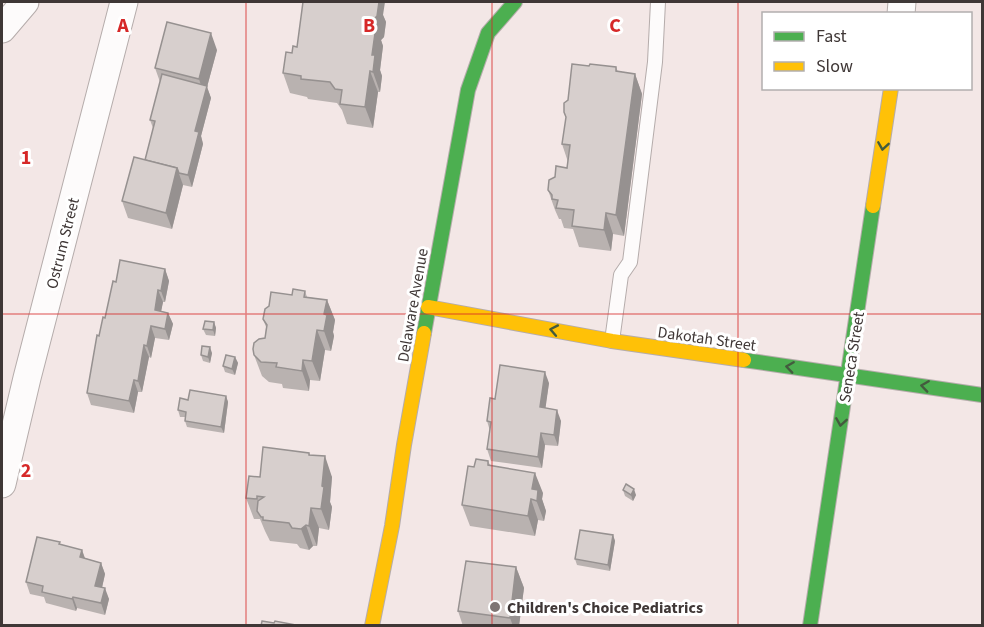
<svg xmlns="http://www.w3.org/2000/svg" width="984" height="627" viewBox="0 0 984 627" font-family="'Source Sans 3',sans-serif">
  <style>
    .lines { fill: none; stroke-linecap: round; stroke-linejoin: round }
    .lane-casing { stroke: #b5acab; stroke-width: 16 }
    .street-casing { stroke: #b5acab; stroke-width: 29 }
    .fast-casing { stroke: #b5acab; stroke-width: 16 }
    .slow-casing { stroke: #b5acab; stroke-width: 16 }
    .lane { stroke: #fdfbfb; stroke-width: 14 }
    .street { stroke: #fdfbfb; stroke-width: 27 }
    .fast { stroke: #4caf50; stroke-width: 14 }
    .slow { stroke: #ffc107; stroke-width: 14 }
    .wall { fill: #b9b2b0 }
    .shaded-wall { fill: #969190 }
    .building { fill: #d7cfcd; stroke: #969190; stroke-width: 1.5 }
    .oneway { stroke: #435b3e }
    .grid { fill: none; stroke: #d62828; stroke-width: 1.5; stroke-opacity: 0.55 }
    .poi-dot { fill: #7e7574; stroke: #fff; stroke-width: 2 }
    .labels { text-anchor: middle; stroke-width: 6; stroke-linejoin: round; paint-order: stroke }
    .street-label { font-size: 16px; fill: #3f3736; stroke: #fff }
    .poi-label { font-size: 16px; font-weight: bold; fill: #3f3736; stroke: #fff; text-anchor: start }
    .grid-label { font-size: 20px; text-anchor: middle; font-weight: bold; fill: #d62828; stroke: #fff; stroke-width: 6; stroke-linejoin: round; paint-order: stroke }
  </style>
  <rect width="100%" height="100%" fill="#f3e7e6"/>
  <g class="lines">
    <defs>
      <polyline id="lane" points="612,341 621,275 630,262 655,62 658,2"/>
      <g id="street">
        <polyline points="901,14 902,2"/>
        <polyline points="2,29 25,2"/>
        <polyline points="2,484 27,378 124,2"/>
      </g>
      <g id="fast">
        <polyline points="424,333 468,90 488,33 515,2"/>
        <polyline points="744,360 982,395"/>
        <polyline points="810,626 873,206"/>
      </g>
      <g id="slow">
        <polyline points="873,206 891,88"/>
        <polyline points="428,307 612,341 744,360"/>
        <polyline points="372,626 392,526 404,445 424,333"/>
      </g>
    </defs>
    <use href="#lane" class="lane-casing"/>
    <use href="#street" class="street-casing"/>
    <use href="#fast" class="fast-casing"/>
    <use href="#slow" class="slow-casing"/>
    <use href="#lane" class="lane"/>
    <use href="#street" class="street"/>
    <use href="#fast" class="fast"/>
    <use href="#slow" class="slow"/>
  </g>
  <g class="wall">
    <polygon points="383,15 386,22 384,37 381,40 383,46 380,70 382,76 380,92 378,92 373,128 347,124 342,110 337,103 308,99 307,97 290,93 283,73 292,53 297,47"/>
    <polygon points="217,50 207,87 211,98 201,136 203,144 192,187 183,185 172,229 128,218 122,201 145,160 153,128 150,120 160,82 155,68"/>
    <polygon points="589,66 616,67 618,72 635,74 642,94 624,236 613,234 611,251 579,247 573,229 564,228 561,219 559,219 555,210 548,190 567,168 568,162 562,144 566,118 564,112 568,100"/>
    <polygon points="165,269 169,281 165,302 163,302 161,311 168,313 173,324 169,340 155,338 151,358 149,357 142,392 138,392 134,413 91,405 87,393 99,336 105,318 116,282"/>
    <polygon points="305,291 307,297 327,300 335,320 333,332 334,336 331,351 325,350 320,381 310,380 309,391 283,388 282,384 269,382 262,376 254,355 265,338 266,327 263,319 292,295"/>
    <polygon points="214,322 216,328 215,336 206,335 203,329"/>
    <polygon points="212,353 210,363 203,361 201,355"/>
    <polygon points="235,357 238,363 235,375 225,372 223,366"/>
    <polygon points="549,383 545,408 561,421 558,446 545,445 542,468 491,461 487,449 490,431 487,421 495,399"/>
    <polygon points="226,396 228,402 224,433 187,427 185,421 185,417 180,417 178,410 188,400"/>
    <polygon points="309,453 310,455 332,477 330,502 332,507 329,530 319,528 317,546 313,546 309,550 300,548 297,544 270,541 265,531 260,519 254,519 246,498 260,477"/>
    <polygon points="488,461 490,465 543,493 542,499 546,511 544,521 538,520 535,536 470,526 462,505 474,467"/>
    <polygon points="623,490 636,495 633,501 625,496"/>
    <polygon points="613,535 615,541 610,571 577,565 575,559"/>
    <polygon points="61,545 82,550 85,558 101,563 105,574 102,587 109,599 105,615 77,608 76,611 46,603 44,597 30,594 26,582"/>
    <polygon points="516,567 524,588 519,626 463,626 458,611"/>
  </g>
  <g class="shaded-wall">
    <polygon points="377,2 385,2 383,15 386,22 384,37 381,40 383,46 380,70 382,76 380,92 373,72 372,55 372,25"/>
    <polygon points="211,33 217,50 207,87 211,98 201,136 203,144 192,187 188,175 195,131 204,95 199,79"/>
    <polygon points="370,71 378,92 373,128 365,107"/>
    <polygon points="635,74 642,94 624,236 616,215"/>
    <polygon points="177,168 183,185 172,229 166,213"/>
    <polygon points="606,213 613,234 611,251 604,230"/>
    <polygon points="165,269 169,281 165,302 161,291"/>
    <polygon points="158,290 163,302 159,322 155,310"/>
    <polygon points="327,300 335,320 333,332 334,336 331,351 324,331 324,314"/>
    <polygon points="168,313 173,324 169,340 165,329"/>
    <polygon points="214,322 216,328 215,336 213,330"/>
    <polygon points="151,326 155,338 151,358 147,346"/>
    <polygon points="317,330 325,350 320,381 312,361"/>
    <polygon points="144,345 149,357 142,392 138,381"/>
    <polygon points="210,347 212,353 210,363 208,357"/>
    <polygon points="235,357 238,363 235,375 232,369"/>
    <polygon points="303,360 310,380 309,391 302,371"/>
    <polygon points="545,372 549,383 544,419 540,407"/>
    <polygon points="134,380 138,392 134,413 129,401"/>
    <polygon points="226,396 228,402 224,433 221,427"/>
    <polygon points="557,410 561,421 558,446 554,435"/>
    <polygon points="541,433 545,445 542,468 538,457"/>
    <polygon points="325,456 332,477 330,502 332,507 329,530 321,509 322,486"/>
    <polygon points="535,473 543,493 542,499 546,511 544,521 532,489"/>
    <polygon points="634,489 636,495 633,501 631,495"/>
    <polygon points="531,499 538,520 535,536 528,516"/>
    <polygon points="311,508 319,528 317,546 309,526"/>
    <polygon points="306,525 313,546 309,550 301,529"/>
    <polygon points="613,535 615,541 610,571 608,565"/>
    <polygon points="82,550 86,562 80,557"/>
    <polygon points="101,563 105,574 100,597 95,586"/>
    <polygon points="516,567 524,588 519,626 513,626 510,618"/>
    <polygon points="105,588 109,599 105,615 101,603"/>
    <polygon points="73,597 77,608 76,611 72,599"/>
  </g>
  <g class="building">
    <polygon points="303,2 379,2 377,16 373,20 372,25 376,26 372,55 375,55 373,72 370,71 365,107 340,104 342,90 335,89 330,82 301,79 301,76 283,73 286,52 292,53 293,46 297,47"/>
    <polygon points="167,22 211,33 199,79 155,68"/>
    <polygon points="572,64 589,66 590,64 616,67 616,71 635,74 616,215 606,213 604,230 572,226 574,210 556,208 558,200 552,199 552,195 548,190 549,180 555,177 556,166 567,168 570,145 562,144 566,117 564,112 564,103 568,100"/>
    <polygon points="162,74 207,86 195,131 199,132 188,175 179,173 177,168 145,160 155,121 150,120"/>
    <polygon points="134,157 177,168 166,213 122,201"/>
    <polygon points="120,260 165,269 161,291 158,290 155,310 168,313 165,329 151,326 147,346 144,345 138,381 134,380 129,401 87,393 97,335 99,336 103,317 105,318 113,281 116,282"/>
    <polygon points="293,289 305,291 304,297 327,300 324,314 327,315 324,331 317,330 312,361 303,360 302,371 276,367 277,363 261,362 254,355 253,349 254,343 259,339 265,338 267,325 263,319 265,309 269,306 271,292 292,295"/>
    <polygon points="205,321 214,322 213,330 203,329"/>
    <polygon points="202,346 210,347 208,357 201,355"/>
    <polygon points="226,355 235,357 232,369 223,366"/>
    <polygon points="500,365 545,372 540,407 557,410 554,435 541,433 538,457 487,449 491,422 487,421 490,398 495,399"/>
    <polygon points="190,390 226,396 221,427 185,421 186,412 178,410 180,398 188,400"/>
    <polygon points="263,447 309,453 309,455 325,456 322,486 324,487 321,509 311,508 309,526 306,525 301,529 292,528 289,523 263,520 263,517 261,517 257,511 258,501 264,497 257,496 257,499 246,498 249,476 260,477"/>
    <polygon points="476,459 488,461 488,465 535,473 532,489 538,490 537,501 531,499 528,516 462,505 468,466 474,467"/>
    <polygon points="626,484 634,489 631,495 623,490"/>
    <polygon points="580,530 613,535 608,565 575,559"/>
    <polygon points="37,537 60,542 59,544 82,550 80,557 101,563 95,586 105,588 101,603 73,597 72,599 42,592 43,586 26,582"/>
    <polygon points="466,561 516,567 510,618 458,611"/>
    <polygon points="262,621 274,623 275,621 301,626 261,626"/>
  </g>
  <defs><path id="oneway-chevron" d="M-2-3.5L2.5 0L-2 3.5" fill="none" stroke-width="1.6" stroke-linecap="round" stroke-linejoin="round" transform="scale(1.5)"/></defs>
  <g class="oneway">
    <use href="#oneway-chevron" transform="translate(883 146) rotate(99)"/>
    <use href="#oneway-chevron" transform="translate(554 330) rotate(-169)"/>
    <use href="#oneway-chevron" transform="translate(790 367) rotate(-172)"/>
    <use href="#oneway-chevron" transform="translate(925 386) rotate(-172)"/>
    <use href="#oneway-chevron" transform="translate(841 422) rotate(99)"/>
  </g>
  <path class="grid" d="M246,2V626M492,2V626M738,2V626M2,314H982"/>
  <circle class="poi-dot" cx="495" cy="607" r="6"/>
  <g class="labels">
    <g class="street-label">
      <text transform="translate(62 243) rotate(-76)" y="6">Ostrum Street</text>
      <text transform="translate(412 305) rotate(-80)" y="6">Delaware Avenue</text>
      <text transform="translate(707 338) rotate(8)" y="6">Dakotah Street</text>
      <text transform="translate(851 357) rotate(-81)" y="6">Seneca Street</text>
    </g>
    <g class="poi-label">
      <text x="507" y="613">Children's Choice Pediatrics</text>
    </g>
  </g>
  <g class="grid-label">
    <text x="123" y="32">A</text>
    <text x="369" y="32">B</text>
    <text x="615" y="32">C</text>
    <text x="26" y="164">1</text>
    <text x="26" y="477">2</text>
  </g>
  <rect width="984" height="627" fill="none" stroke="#3f3736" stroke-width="6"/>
  <rect x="762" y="12" width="210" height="78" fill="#ffffff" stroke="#b2afaf" stroke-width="1.5"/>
  <rect x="774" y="32" width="30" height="9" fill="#4caf50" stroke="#b2afaf" stroke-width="1.5"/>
  <text x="816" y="42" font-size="18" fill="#3f3736">Fast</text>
  <rect x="774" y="62" width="30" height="9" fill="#ffc107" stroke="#b2afaf" stroke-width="1.5"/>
  <text x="816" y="72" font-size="18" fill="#3f3736">Slow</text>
</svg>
